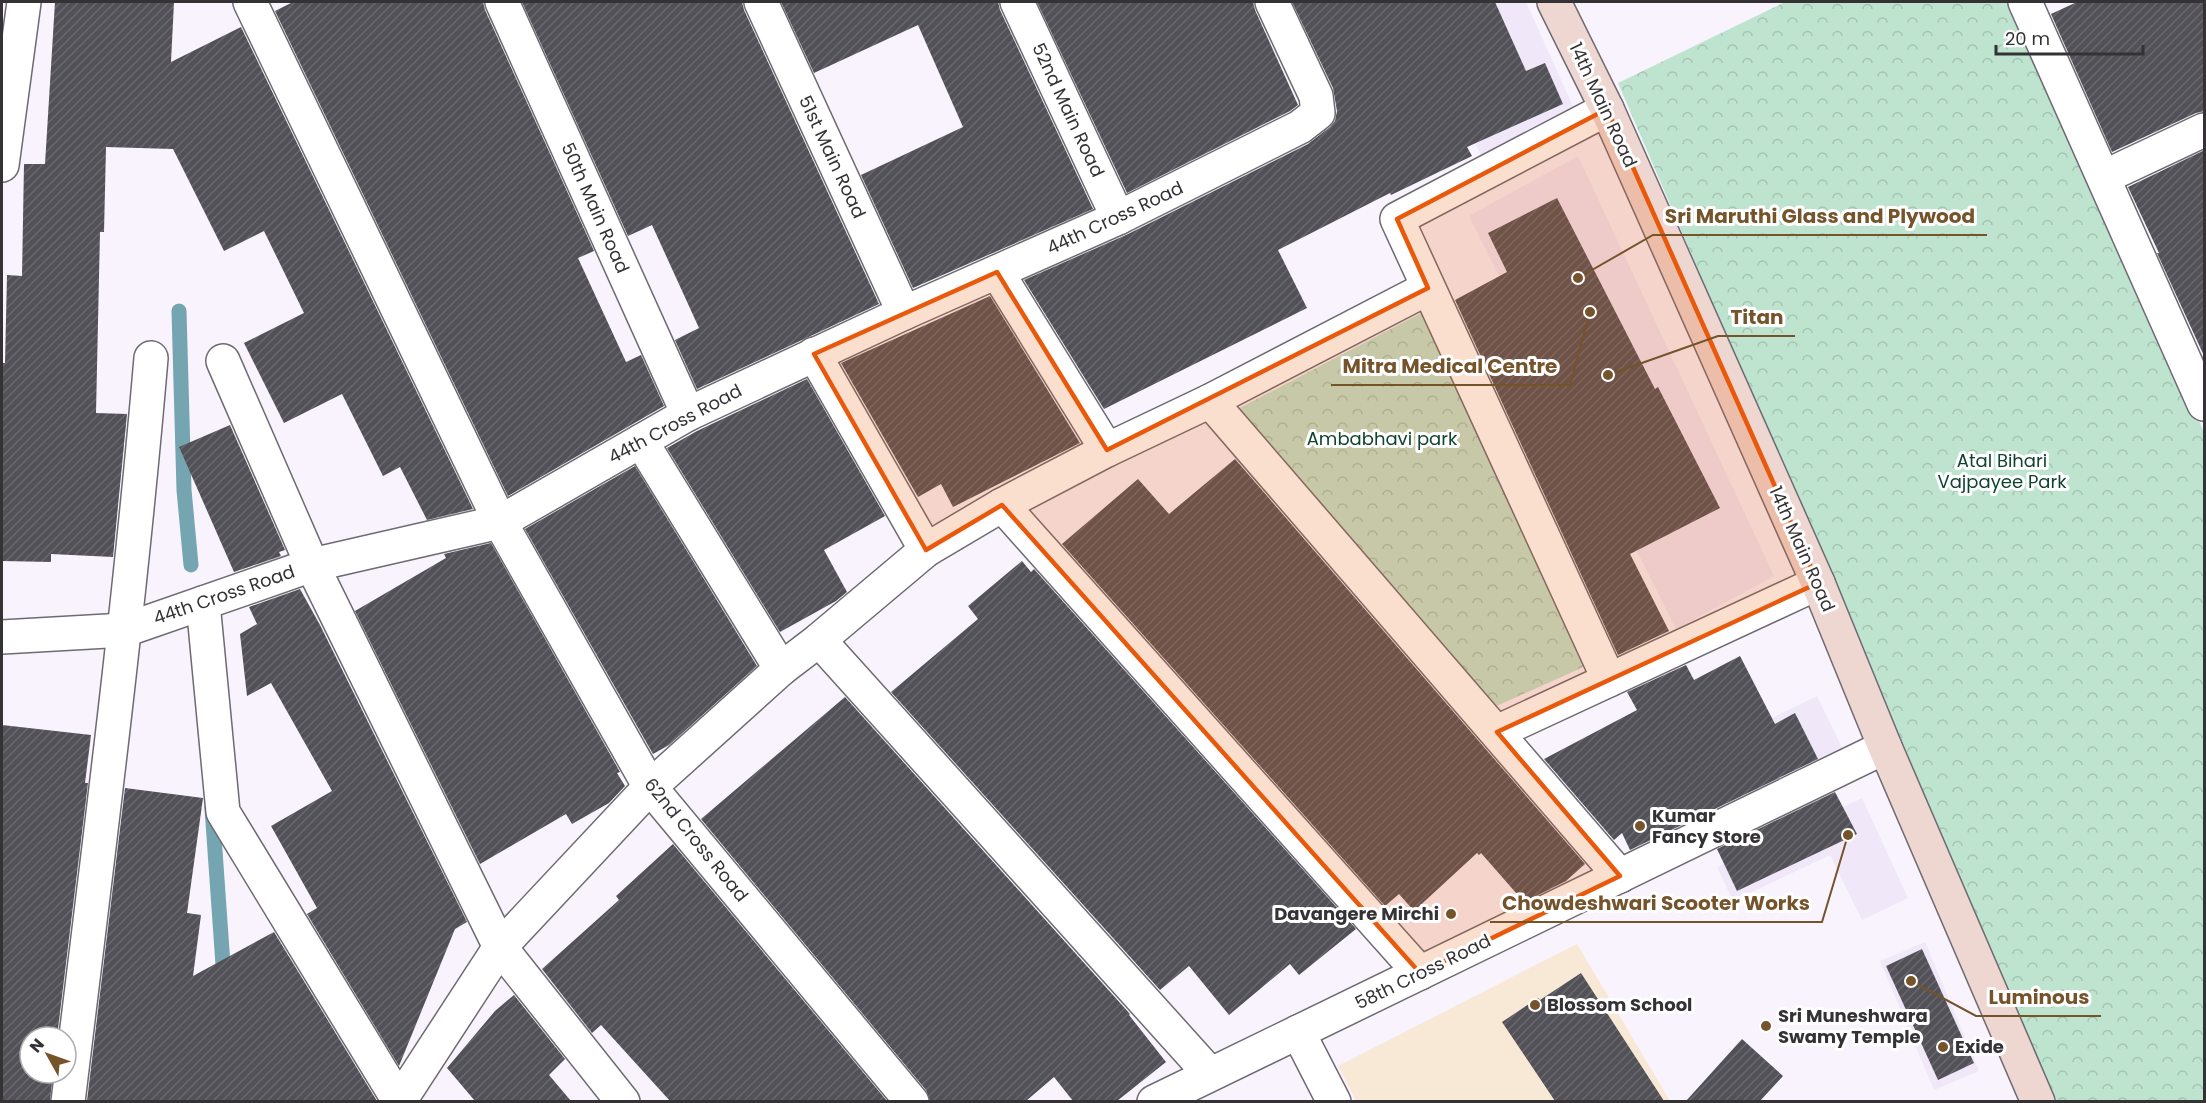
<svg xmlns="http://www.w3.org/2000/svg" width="2206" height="1103" viewBox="0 0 2206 1103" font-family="Poppins,sans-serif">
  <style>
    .built { fill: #f0e8f8 }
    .education { fill: #f8e9d6 }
    .park { fill: url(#park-crowns) }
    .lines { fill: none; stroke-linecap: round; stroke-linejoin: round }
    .stream { stroke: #75a5b1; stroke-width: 15 }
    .building { fill: url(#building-hatch) }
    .minor-casing { stroke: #6e6a72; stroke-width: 36 }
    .secondary-casing { stroke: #6e6a72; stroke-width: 36 }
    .minor { stroke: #fff; stroke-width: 33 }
    .secondary { stroke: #eed6d1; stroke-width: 33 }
    .marked { fill: #e8590c; fill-opacity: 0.2; stroke: #e8590c; stroke-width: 4.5; stroke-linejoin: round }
    .poi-dot { fill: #75532b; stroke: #fff; stroke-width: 2 }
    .labels { text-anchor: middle; stroke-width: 6; stroke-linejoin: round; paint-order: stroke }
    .street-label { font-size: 18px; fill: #343235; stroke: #fff }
    .park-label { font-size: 18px; fill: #10442e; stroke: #fff }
    .poi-label { font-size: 18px; font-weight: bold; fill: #343235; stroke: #fff; text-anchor: start }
    .leader { fill: none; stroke: #75532b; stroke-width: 2 }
    .callout-dot { fill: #75532b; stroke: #fff; stroke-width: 2 }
    .callout-label { font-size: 20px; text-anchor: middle; font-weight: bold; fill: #75532b; stroke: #fff; stroke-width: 6; stroke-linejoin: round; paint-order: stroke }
  </style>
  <defs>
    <pattern id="park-crowns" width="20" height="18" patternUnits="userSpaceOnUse" patternTransform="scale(1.5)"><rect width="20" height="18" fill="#bee4cf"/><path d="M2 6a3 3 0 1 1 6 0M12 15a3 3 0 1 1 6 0" fill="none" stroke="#a4c4b2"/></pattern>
    <pattern id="building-hatch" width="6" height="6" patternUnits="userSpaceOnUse" patternTransform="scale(1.5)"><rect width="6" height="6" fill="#525158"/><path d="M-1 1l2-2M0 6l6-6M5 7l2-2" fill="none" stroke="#68686d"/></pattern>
  </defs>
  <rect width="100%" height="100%" fill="#f8f3fc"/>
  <g class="built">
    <polygon points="1410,2 1526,2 1576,113 1483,160"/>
    <polygon points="1578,156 1774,576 1676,629 1469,216"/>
    <polygon points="1817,696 1848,760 1762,802 1731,738"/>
    <polygon points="1862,798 1908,898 1862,920 1830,855 1733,901 1717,867"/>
    <polygon points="1925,942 1979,1071 1934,1090 1880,961"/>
  </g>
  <polygon class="education" points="1577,944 1670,1101 1356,1101 1338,1066"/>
  <g class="park">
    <polygon points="1785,2 2011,2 2204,432 2204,1101 2055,1101 1618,83"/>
    <polygon points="1425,311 1588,665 1492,708 1234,411"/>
  </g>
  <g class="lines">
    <g class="stream">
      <polyline points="179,311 184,490 191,565"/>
      <polyline points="212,808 224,979"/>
    </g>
  </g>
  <g class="building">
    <polygon points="55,2 174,2 171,62 241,27 473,509 427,520 400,467 383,476 342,394 284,423 244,343 304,313 264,231 224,251 173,149 106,147 104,232 100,232 96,413 127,414 113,557 51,554 51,562 2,561 2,363 5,363 7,275 22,276 24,164 45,164"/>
    <polygon points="293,2 483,2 485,10 594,251 578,258 626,362 641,355 664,406 508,496 275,11"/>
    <polygon points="522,2 742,2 744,10 879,304 697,389 675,340 699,328 652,225 628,236"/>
    <polygon points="781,2 998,2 1000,10 1093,209 913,288 861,175 963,127 918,25 814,73"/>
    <polygon points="1037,2 1253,2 1255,10 1298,105 1290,111 1127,193"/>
    <polygon points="1292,2 1495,2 1526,71 1545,63 1563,104 1467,147 1472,156 1391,195 1390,193 1278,250 1307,308 1104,409 1024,280 1126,235 1308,144 1330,127 1335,121 1337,111 1333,88"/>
    <polygon points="2077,2 2205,2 2205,111 2196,113 2112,152 2051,14"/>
    <polygon points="2205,150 2205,358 2157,253 2159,253 2128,187"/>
    <polygon points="1557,198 1655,389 1658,387 1720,508 1630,554 1669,631 1618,655 1455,300 1507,272 1488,233"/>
    <polygon points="990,296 1080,443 953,507 941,484 918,497 841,363"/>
    <polygon points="807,379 885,516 824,550 847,592 836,601 780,632 667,448 697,431"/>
    <polygon points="230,425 285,550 279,552 281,556 234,572 179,447"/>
    <polygon points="1235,459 1585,864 1566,881 1524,902 1481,853 1479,855 1477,853 1414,911 1399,894 1385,906 1062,544 1138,479 1169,514"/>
    <polygon points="635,466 757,666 669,745 653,754 525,529"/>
    <polygon points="491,543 620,772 617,773 625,786 609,803 572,824 566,814 480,864 355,611 446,558 444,554"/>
    <polygon points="1022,561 1031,572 1034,569 1356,929 1299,975 1290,964 1229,1015 1189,966 1160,990 891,692 978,619 968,606"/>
    <polygon points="300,589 320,625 467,922 455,929 399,1066 307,914 317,908 271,826 332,791 271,683 247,696 240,634 257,624 249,607"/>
    <polygon points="1740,656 1775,724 1795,713 1818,759 1630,850 1622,833 1614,840 1544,759 1637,710 1627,692 1686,665 1694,680"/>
    <polygon points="845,697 1130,1014 1129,1015 1166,1062 1117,1101 1073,1101 1054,1077 1026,1101 930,1101 926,1090 701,819"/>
    <polygon points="2,725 91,735 85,783 88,783 57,1037 30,1037 30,1073 53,1073 50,1101 2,1101"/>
    <polygon points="125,788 203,798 187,913 201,915 193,976 274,932 377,1101 87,1101"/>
    <polygon points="1835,792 1857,834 1737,891 1717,849"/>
    <polygon points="673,844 887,1101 670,1101 601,1025 592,1033 542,969 619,900 616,896"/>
    <polygon points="1922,949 1974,1063 1938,1080 1886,966"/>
    <polygon points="1581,973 1664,1101 1555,1101 1502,1022 1538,998 1540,1000"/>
    <polygon points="514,995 565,1059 549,1075 571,1101 475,1101 447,1068 495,1011"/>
    <polygon points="1742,1039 1783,1076 1760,1101 1686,1101"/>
  </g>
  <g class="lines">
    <defs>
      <g id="minor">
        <polyline points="250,2 500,522 650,787 912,1102"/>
        <polyline points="502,2 688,414"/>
        <polyline points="761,2 904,313"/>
        <polyline points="1017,2 1118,218"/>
        <polyline points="2025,2 2204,404"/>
        <polyline points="1607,109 1397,219 1609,680"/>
        <polyline points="2,165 24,2"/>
        <polyline points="2104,177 2204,130"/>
        <polyline points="997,272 1107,450"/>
        <polyline points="814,354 926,550"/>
        <polyline points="223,361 312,565 500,947 623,1102"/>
        <polyline points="1210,401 1620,876"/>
        <polyline points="641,441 781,669"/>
        <polyline points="1002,505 1420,973"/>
        <polyline points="203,603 223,812 399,1101"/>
        <polyline points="2,637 125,630 312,565 500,522 688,414 904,313 1118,218 1300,127 1318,113 1316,96 1272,2"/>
        <polyline points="819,640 1210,1074"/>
        <polyline points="1497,732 1818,583"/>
        <polyline points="1298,1032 1334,1102"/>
        <path d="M68,1102C98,854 130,606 151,358"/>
        <polyline points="399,1102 500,947 650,787 781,669 819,640 926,550 1002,505 1107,450 1210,401 1428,288"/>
        <polyline points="1154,1102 1885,747"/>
      </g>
      <polyline id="secondary" points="1554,2 1607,109 1818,583 1885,747 2038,1102"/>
    </defs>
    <use href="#minor" class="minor-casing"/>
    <use href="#secondary" class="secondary-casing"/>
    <use href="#minor" class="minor"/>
    <use href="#secondary" class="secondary"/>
  </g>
  <path class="marked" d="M1607,109L1818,583L1497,732L1620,876L1420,973L1002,505L926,550L814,354L997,272L1107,450L1428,288L1397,219Z"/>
  <g class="poi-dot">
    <circle cx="1640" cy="826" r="6"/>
    <circle cx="1451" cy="914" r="6"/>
    <circle cx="1535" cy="1005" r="6"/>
    <circle cx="1766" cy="1026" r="6"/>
    <circle cx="1943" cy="1047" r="6"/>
  </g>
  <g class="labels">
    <g class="street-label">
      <text transform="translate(1603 105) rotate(65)" y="6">14th Main Road</text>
      <text transform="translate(1068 110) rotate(65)" y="6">52nd Main Road</text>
      <text transform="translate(832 157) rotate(65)" y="6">51st Main Road</text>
      <text transform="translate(595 208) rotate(66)" y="6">50th Main Road</text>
      <text transform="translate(1115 218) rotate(-25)" y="6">44th Cross Road</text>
      <text transform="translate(675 424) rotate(-28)" y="6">44th Cross Road</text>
      <text transform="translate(1802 549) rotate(66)" y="6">14th Main Road</text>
      <text transform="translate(224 595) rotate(-19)" y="6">44th Cross Road</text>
      <text transform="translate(696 840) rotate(51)" y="6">62nd Cross Road</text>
      <text transform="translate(1423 972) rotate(-26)" y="6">58th Cross Road</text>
    </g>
    <g class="park-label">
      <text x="1382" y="445">Ambabhavi park</text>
      <text x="2002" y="467">Atal Bihari<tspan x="2002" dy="21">Vajpayee Park</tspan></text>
    </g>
    <g class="poi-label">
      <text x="1652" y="822">Kumar<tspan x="1652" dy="21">Fancy Store</tspan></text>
      <text x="1439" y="920" text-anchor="end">Davangere Mirchi</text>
      <text x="1547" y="1011">Blossom School</text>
      <text x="1778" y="1022">Sri Muneshwara<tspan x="1778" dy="21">Swamy Temple</tspan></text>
      <text x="1955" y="1053">Exide</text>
    </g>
  </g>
  <path class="leader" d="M1578 278L1653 235H1987M1608 375L1718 336H1795M1590 312L1570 385H1331M1848 835L1822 922H1490M1911 981L1976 1016H2101"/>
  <g class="callout-dot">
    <circle cx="1578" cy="278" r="6"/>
    <circle cx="1608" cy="375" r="6"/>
    <circle cx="1590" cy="312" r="6"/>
    <circle cx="1848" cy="835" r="6"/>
    <circle cx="1911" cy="981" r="6"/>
  </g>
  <g class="callout-label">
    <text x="1820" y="223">Sri Maruthi Glass and Plywood</text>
    <text x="1757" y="324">Titan</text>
    <text x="1450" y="373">Mitra Medical Centre</text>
    <text x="1656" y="910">Chowdeshwari Scooter Works</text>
    <text x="2039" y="1004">Luminous</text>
  </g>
  <rect width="2206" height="1103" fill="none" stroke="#343235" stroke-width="6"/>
  <g transform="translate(48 1055) rotate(310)"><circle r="28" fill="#ffffff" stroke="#aeadae" stroke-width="1.5"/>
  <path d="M0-4.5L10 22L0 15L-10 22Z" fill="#75532b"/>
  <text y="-9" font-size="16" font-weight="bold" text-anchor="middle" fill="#343235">N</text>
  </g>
  <path d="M1996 45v9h147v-9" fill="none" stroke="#343235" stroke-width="3"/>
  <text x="2005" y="45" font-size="18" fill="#343235" stroke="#ffffff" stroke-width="4.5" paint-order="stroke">20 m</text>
</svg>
